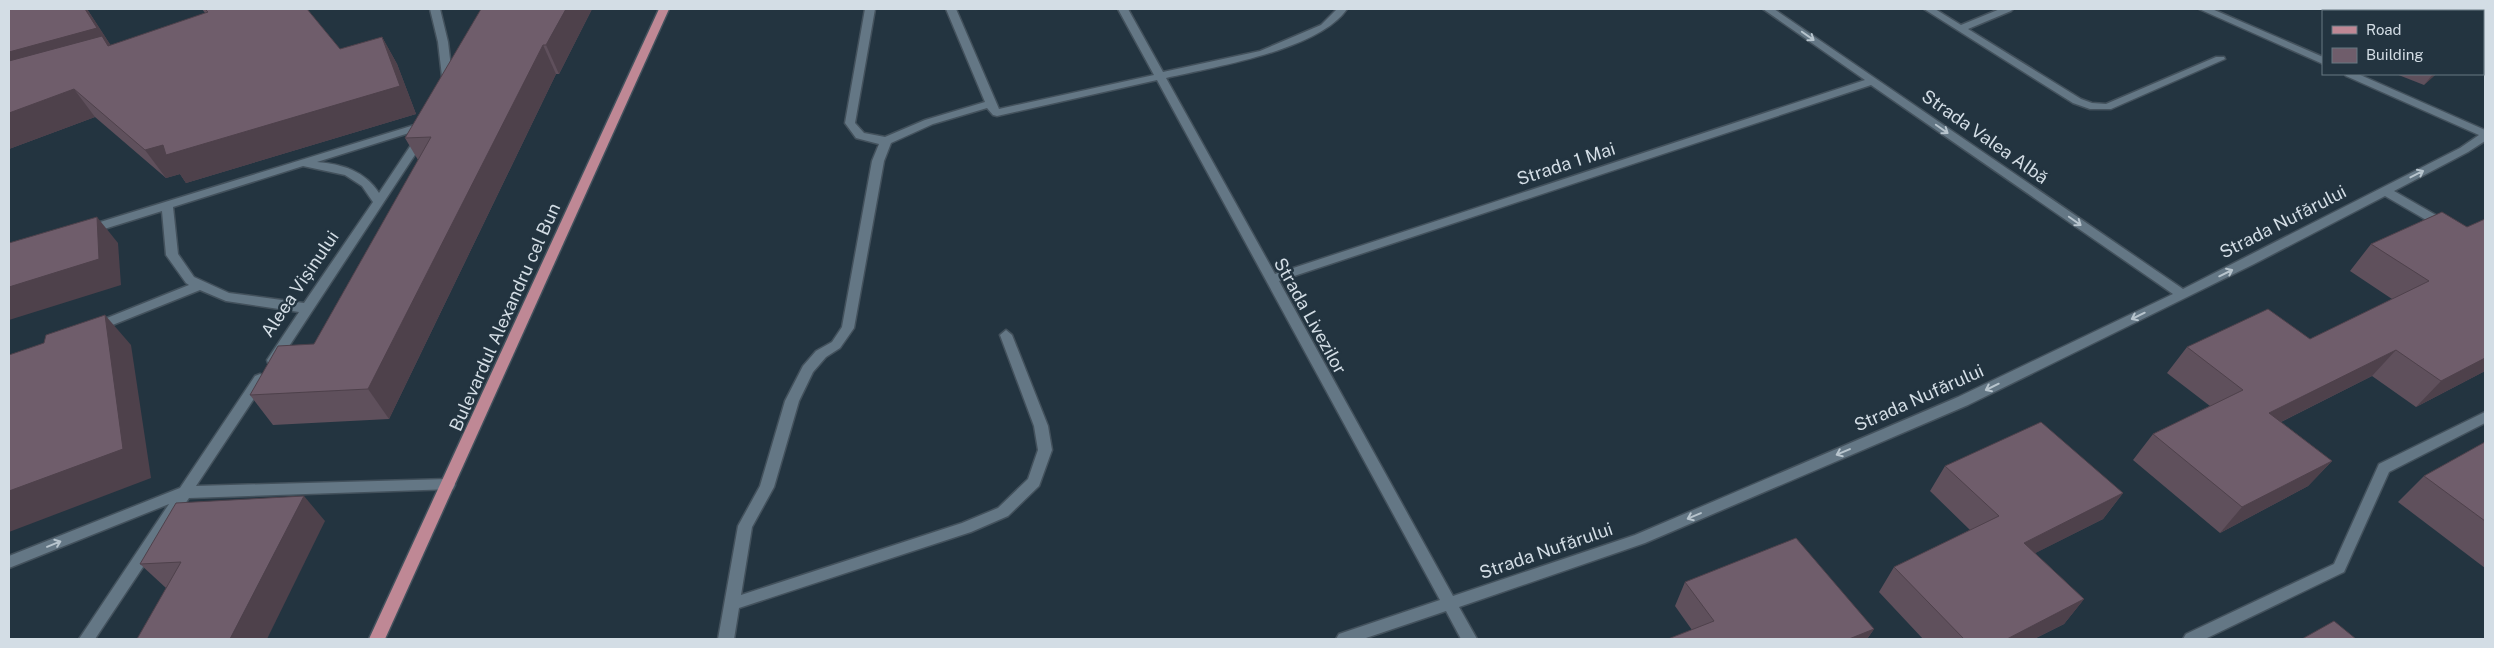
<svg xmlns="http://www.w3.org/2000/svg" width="2494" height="648" viewBox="0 0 2494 648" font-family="'Public Sans',sans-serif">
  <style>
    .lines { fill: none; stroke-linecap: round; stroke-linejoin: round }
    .minor-casing { stroke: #43515c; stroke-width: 3 }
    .major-casing { stroke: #43515c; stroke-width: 3 }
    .minor { fill: #647785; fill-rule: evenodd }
    .major { fill: #bf8895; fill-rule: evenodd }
    .wall { fill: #5f505c }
    .shaded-wall { fill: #4e414b }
    .building { fill: #6f5d6b; stroke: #4e414b }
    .oneway { stroke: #b7c4cd }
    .labels { text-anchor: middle; stroke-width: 5; stroke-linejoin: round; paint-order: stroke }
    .street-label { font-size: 18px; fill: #d3dde5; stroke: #233440 }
  </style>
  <rect width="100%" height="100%" fill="#233440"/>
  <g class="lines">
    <defs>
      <g id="minor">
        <polygon points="430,9 440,9 448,42 453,85 452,87 444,87 443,85 438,42"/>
        <path d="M865,9H875L855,123L864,133L885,137L925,120L985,102L946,9H956L999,109L1154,75L1118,9H1128L1163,72L1260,51L1321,25L1337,9H1347C1319,50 1214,67 1166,78L1275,274L1865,80L1763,9H1774L2183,289L2460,148L2479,135L2346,76L2345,74H2358L2485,130V141L2468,152L2394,191L2448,222L2450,225L2448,228H2440L2385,196L2254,264L1968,405L1645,543L1459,607L1477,639H1461L1446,611L1363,639H1336L1339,634L1440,600L1157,80L997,116L993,115L987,108L933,124L891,143L884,161L854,328L840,348L826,357L813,372L799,401L774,487L752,527L741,595L962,523L998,508L1028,479L1038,450L1034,426L1000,335L1006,330L1012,335L1048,426L1052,450L1039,486L1008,516L971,532L739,608L734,639H718L738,526L760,486L785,401L803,366L816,351L832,342L842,327L872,161L879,144L856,138L845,123ZM1871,85L2173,294L1958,397L1635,535L1453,596L1279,281Z"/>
        <polygon points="1924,9 1935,9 1961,25 2000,9 2013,9 2011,11 1968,29 2081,99 2092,103 2106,104 2216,57 2224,57 2225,59 2111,109 2090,109 2073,103"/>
        <polygon points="2199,9 2212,9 2323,57 2323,64"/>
        <path d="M424,122L429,125L428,127L317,162C342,164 365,171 379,193L417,136H425L426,138L278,363H268L267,360L299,312L226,301L200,290L100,330H92L90,327L92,324L189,285L186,283L166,255L162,211L88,234L82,230L84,227ZM303,166L345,175L362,186L373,202L304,303L229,293L194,277L178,254L173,207Z"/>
        <polygon points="260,374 265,376 266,379 265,382 196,486 448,479 453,481 455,485 453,489 189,498 95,639 79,639 169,504 9,568 9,556 180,488 255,376"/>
        <polygon points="2485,412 2485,423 2389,472 2344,572 2205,639 2183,639 2186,634 2334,564 2379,464"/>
      </g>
      <polygon id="major" points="659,9 669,9 385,639 369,639"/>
    </defs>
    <use href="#minor" class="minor-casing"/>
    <use href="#major" class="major-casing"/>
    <use href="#minor" class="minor"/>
    <use href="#major" class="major"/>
  </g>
  <g class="wall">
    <polygon points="9,9 87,9 111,46 205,13 202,9 307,9 340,49 382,37 397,64 416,114 186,183 180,174 166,178 95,117 9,149"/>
    <polygon points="592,9 559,74 556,74 389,419 273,425 250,395 314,344 418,160 405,138"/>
    <polygon points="2396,74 2436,74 2424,85"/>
    <polygon points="2442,212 2485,371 2416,407 2372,376 2281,422 2332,461 2308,486 2220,533 2133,460 2153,434 2210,406 2167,373 2187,347 2310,339 2392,299 2350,271 2371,244"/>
    <polygon points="2485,442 2485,568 2398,502 2424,476"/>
    <polygon points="1945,466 2123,493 2103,519 2035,553 2084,599 2064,624 2034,639 1923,639 1879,592 1894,567 1970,530 1930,491"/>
    <polygon points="325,521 166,588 140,564"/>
    <polygon points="1685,582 1874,629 1867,639 1668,639 1692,630 1675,606"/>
  </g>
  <g class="shaded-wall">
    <polygon points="85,9 87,9 117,55 9,85 9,52"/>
    <polygon points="566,9 592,9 559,74 546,45"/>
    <polygon points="2485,18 2485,27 2483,30 2483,20"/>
    <polygon points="382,37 397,64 416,114 186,183 180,174 166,178 145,150"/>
    <polygon points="543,45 556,74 389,419 368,389"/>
    <polygon points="2433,74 2436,74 2424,85"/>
    <polygon points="74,89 95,117 9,149 9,113"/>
    <polygon points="97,217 118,243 121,285 9,320 9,287"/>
    <polygon points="105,315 131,345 151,478 9,532 9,491"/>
    <polygon points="2396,350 2372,376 2247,439 2269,413"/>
    <polygon points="2485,358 2485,371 2416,407 2441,381"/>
    <polygon points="2332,461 2308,486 2220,533 2242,507"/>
    <polygon points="2123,493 2103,519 2006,568 2024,543"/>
    <polygon points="304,496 325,521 267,639 230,639"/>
    <polygon points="2084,599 2064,624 2034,639 2007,639"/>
    <polygon points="1874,629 1867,639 1849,639"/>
  </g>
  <g class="building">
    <polygon points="9,9 85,9 97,28 9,52"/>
    <polygon points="205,9 307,9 340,49 382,37 400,86 166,155 163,145 145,150 74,89 9,113 9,61 102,36 108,46 208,12"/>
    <polygon points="481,9 566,9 546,45 543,45 368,389 250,395 278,346 314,344 431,137 405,138"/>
    <polygon points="2386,9 2485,9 2485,18 2483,20 2483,11 2383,11"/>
    <polygon points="2442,212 2467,227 2485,219 2485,358 2441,381 2396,350 2269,413 2332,461 2242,507 2153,434 2243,390 2187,347 2268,309 2310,339 2429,281 2371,244"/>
    <polygon points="97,217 99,259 9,287 9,243"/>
    <polygon points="105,315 123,449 9,491 9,355 44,343 46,335"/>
    <polygon points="2041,422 2123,493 2024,543 2084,599 2007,639 1964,639 1894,567 1999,516 1945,466"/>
    <polygon points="2485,442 2485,521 2424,476"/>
    <polygon points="304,496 230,639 137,639 181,562 140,564 176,503"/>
    <polygon points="1796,538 1874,629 1849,639 1668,639 1714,621 1685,582"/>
    <polygon points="2334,621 2356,639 2302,639"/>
  </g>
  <defs><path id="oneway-shaft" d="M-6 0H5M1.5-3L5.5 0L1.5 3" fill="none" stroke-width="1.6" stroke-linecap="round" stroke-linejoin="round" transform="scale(1.25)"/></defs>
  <g class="oneway">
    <use href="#oneway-shaft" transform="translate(1808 36) rotate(35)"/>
    <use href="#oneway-shaft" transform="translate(1942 129) rotate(35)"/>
    <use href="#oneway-shaft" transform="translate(2417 174) rotate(-27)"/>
    <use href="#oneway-shaft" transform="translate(2075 221) rotate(35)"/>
    <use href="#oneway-shaft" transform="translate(2226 273) rotate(-26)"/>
    <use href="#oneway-shaft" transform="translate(2138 316) rotate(154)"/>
    <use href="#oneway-shaft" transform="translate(1992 387) rotate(154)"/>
    <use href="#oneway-shaft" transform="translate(1843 452) rotate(157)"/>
    <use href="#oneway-shaft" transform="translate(1694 516) rotate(157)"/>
    <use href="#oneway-shaft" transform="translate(54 544) rotate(-22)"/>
  </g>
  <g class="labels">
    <g class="street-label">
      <text transform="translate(1985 137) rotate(35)" y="6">Strada Valea Albă</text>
      <text transform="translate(1566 164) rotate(-18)" y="6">Strada 1 Mai</text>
      <text transform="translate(2283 222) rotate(-27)" y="6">Strada Nufărului</text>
      <text transform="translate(300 284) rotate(-56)" y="6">Aleea Vișinului</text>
      <text transform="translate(1310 316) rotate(61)" y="6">Strada Livezilor</text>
      <text transform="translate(505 317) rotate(-66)" y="6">Bulevardul Alexandru cel Bun</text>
      <text transform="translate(1919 398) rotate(-24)" y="6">Strada Nufărului</text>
      <text transform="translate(1546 551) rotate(-19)" y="6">Strada Nufărului</text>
    </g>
  </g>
  <rect width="2494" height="648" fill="none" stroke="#d3dde5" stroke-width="20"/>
  <rect x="2322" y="10" width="162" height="65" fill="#233440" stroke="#697882"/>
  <rect x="2332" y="26" width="25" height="8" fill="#bf8895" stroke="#697882"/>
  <text x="2366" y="35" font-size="15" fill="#d3dde5">Road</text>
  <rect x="2332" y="48" width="25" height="15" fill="#6f5d6b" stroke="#697882"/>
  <text x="2366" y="60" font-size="15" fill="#d3dde5">Building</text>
</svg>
